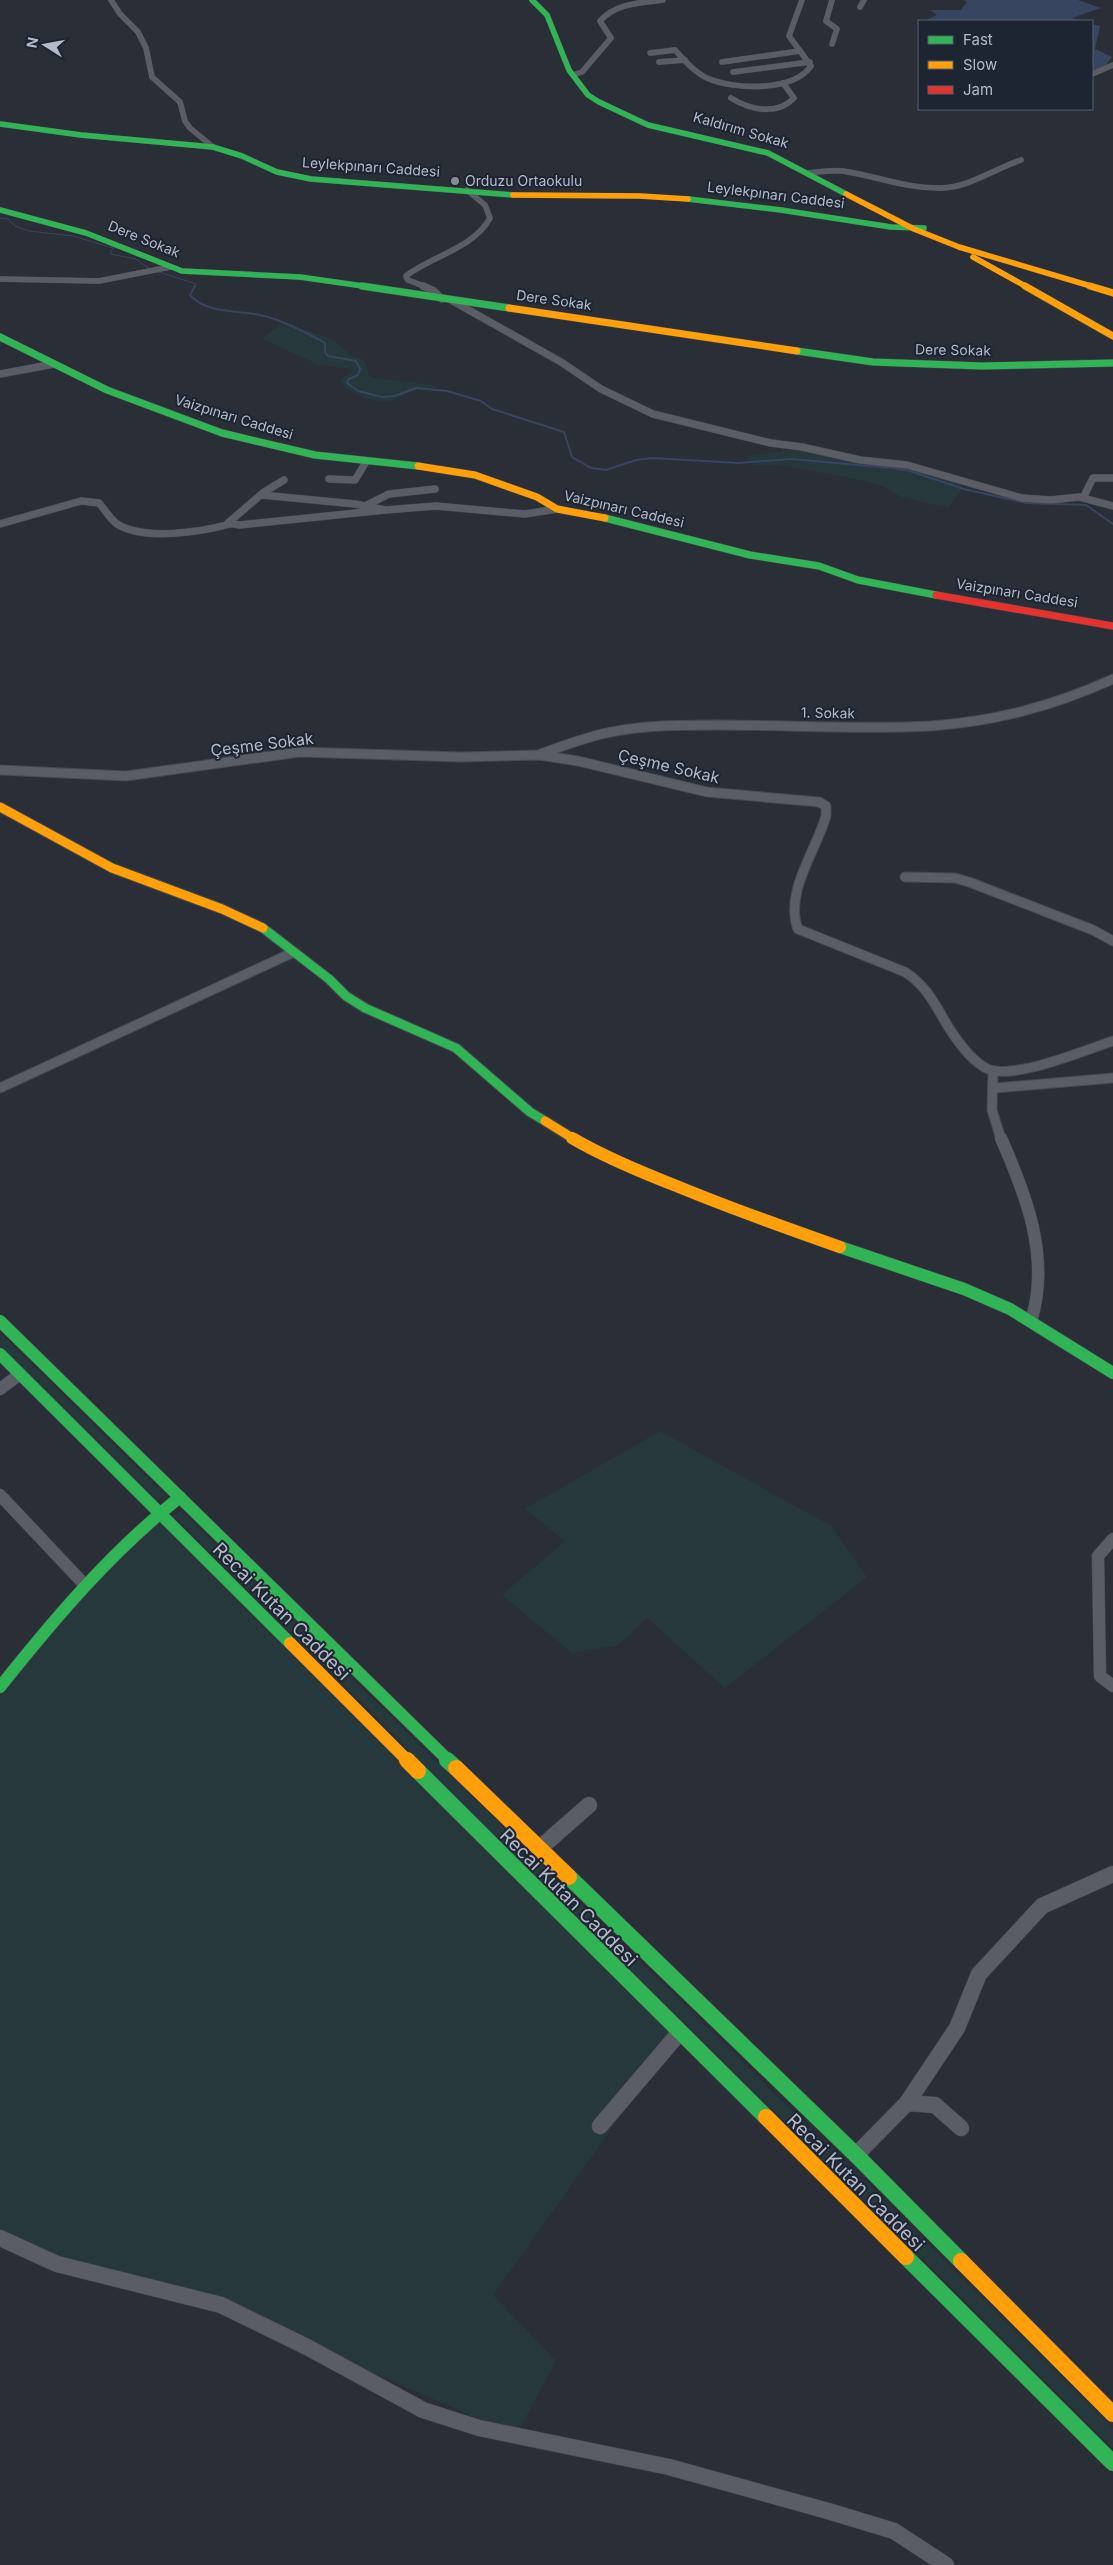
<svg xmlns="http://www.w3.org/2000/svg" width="1113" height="2565" viewBox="0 0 1113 2565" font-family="Inter,sans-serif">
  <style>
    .green { fill: #27383d }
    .water { fill: #384560 }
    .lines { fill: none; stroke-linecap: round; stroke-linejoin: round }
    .stream-far1 { stroke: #384560; stroke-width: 1 }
    .stream { stroke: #384560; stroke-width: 2 }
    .street-far4-casing { stroke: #464950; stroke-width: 6 }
    .street-far3-casing { stroke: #464950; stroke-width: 8 }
    .street-far2-casing { stroke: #464950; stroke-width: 11 }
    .street-far1-casing { stroke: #464950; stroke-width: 13 }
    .street-casing { stroke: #464950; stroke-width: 17 }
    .fast-far4-casing { stroke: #464950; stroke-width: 6 }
    .fast-far3-casing { stroke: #464950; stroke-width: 8 }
    .fast-far2-casing { stroke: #464950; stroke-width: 11 }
    .fast-far1-casing { stroke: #464950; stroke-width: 13 }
    .fast-casing { stroke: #464950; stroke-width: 17 }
    .slow-far4-casing { stroke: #464950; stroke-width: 6 }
    .slow-far3-casing { stroke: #464950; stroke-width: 8 }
    .slow-far2-casing { stroke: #464950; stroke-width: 11 }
    .slow-far1-casing { stroke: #464950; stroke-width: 13 }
    .slow-casing { stroke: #464950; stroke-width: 17 }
    .jam-casing { stroke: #464950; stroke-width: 8 }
    .street-far4 { stroke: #5a5d65; stroke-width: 5.5 }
    .street-far3 { stroke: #5a5d65; stroke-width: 7 }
    .street-far2 { stroke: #5a5d65; stroke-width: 9 }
    .street-far1 { stroke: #5a5d65; stroke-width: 12 }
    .street { stroke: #5a5d65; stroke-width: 16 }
    .fast-far4 { stroke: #30b455; stroke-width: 5.5 }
    .fast-far3 { stroke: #30b455; stroke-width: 7 }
    .fast-far2 { stroke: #30b455; stroke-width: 9 }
    .fast-far1 { stroke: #30b455; stroke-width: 12 }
    .fast { stroke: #30b455; stroke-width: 16 }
    .slow-far4 { stroke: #ff9f0a; stroke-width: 5.5 }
    .slow-far3 { stroke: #ff9f0a; stroke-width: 7 }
    .slow-far2 { stroke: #ff9f0a; stroke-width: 9 }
    .slow-far1 { stroke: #ff9f0a; stroke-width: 12 }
    .slow { stroke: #ff9f0a; stroke-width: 16 }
    .jam { stroke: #e5322d; stroke-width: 7 }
    .poi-dot { fill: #848995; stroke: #1d2432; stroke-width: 2 }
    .labels { text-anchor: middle; stroke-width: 4; stroke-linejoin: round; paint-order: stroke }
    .far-street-label { font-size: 14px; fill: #b4bac8; stroke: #1d2432 }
    .far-poi-label { font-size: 14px; fill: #b4bac8; stroke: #1d2432; text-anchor: start }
    .street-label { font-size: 16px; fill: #b4bac8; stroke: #1d2432 }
    .near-street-label { font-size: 19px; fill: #b4bac8; stroke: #1d2432 }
  </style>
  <rect width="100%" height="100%" fill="#2a2e37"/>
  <g class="green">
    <path d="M291,325L332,339L352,356L362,359L367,365L368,375L372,377L438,386C429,393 423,389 413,391C404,394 396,400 387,401C368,402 350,394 339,380L353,371L350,369L319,365L262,339L278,326Z"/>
    <polygon points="792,449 848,461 904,467 964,486 948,508 901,497 885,487 861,480 778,465 753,465 746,457"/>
    <polygon points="0,1333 165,1495 157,1501 0,1345"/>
    <polygon points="660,1431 831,1526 867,1577 725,1688 647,1618 618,1645 572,1653 502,1595 565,1541 525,1509"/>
    <polygon points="181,1511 944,2260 1113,2429 1113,2448 173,1516"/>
    <polygon points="158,1512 680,2032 493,2295 556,2361 516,2435 264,2325 18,2246 0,2234 0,1677"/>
  </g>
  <g class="water">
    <polygon points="964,0 1078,0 1101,8 1072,18 1081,21 929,21 928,19 937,15 930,10 961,10 967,2"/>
    <polygon points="1092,24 1100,26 1095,49 1112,57 1104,67 1092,73"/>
  </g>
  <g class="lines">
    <polyline class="stream-far1" points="0,218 8,219 15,226 29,231 73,236 113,248 110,254 136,259 150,269 196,284 194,287"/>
    <path class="stream" d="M195,286L190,295C209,316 243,309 268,317C288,323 307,333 325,343V352L328,356L356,361L360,369L358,375L349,379L347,383L358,391L382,397L395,396L416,388L447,391L481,401L492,409L564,432L572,457L591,468L606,470L636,460L652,458L738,463L791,459L892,468L910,471L964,489L1026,503L1086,505L1113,524"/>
    <defs>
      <g id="street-far4">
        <polyline points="111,0 120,14 138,32 146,48 152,77 180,102 185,121 190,128 213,147"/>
        <polyline points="832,0 826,21 837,29 832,44"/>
        <polyline points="860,7 864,0"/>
        <path d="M650,53L675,50C684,60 694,72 707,78C734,90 793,92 811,66L789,36L802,0"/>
        <polyline points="659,62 685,60"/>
        <polyline points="722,62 800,51"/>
        <polyline points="733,72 810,62"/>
        <polyline points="1092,74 1113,65"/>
        <path d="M573,75L582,72L611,38L600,21C616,3 641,3 663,0"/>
        <path d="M731,98C750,110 777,116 794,98L783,83"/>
        <path d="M808,173C819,172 832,170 843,171C876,176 907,189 942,188C970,187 994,169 1021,160"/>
        <polyline points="0,279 99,281 170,267"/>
        <path d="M426,287L408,280L406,276C432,256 474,248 490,218L485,205L467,190"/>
      </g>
      <g id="street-far3">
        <polyline points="423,286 434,291 442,299"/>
        <polyline points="451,300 561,362 601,389 653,414 771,443 802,447 860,460 907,465 1022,498 1051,500 1079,497 1113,506"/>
        <polyline points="0,374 54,364"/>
        <polyline points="329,479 355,480 366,462"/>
        <polyline points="262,495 355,504 385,510 240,525 228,523 264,492 284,480"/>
        <polyline points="1083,498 1093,478 1113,478"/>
        <polyline points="365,506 389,494 435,489"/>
        <polyline points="385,510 436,506 525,514 557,509"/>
        <path d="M0,524L81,501L99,503C105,510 110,519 117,524C144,541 201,532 230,524"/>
      </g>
      <g id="street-far2">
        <path d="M541,754C562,746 584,738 606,733C643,725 681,725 719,725C790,725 860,730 931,726C997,721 1053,706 1113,679"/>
        <path d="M0,770L126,776L300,752L461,757L539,755L578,761L707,792L819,802L826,806V816C816,851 784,893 798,929L905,972C928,987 935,1005 949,1028C958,1042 972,1062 988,1069C1015,1080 1085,1050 1113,1041"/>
        <polyline points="905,877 955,878 969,882 1093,930 1113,941"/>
        <polyline points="993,1071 992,1110 1001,1139"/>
        <polyline points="0,1088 294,952"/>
        <polyline points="995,1088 1113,1078"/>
      </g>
      <g id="street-far1">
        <path d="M1001,1138C1026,1195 1051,1258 1031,1321"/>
        <polyline points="0,1389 20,1374"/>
        <polyline points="0,1495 83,1583"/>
        <polyline points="1113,1539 1098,1556 1100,1676 1113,1686"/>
      </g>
      <g id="street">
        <polyline points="540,1848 589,1805"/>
        <polyline points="907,2103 957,2028 979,1974 1042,1906 1113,1874"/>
        <polyline points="600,2126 680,2032"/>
        <polyline points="856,2155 907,2103 935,2105 961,2128"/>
        <polyline points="0,2238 57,2264 221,2305 307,2347 423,2410 479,2428 669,2467 828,2511 894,2531 946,2565"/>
      </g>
      <g id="fast-far4">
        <polyline points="532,0 547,15 569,70 588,95 599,102 648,125 768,153 846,194"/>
        <polyline points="0,124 81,135 213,147 242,156 277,172 311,179 513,195"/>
        <polyline points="688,199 781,210 891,227 924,228"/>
        <polyline points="0,210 86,233 182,271 300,277 370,287"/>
      </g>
      <g id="fast-far3">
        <polyline points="362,286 509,308"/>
        <polyline points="0,337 107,390 222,433 315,455 418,466"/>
        <polyline points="797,351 873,362 982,366 1113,363"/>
        <polyline points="605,518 750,555 819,566 858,580 936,595"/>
      </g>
      <polyline id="fast-far2" points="263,928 329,979 346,996 365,1008 456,1048 530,1112 545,1121"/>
      <g id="fast-far1">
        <polyline points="840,1247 964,1289 1010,1309 1113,1373"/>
        <polyline points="0,1321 449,1761"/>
        <polyline points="0,1354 290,1643"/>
        <path d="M0,1687C55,1618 111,1552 180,1497"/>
      </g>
      <g id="fast">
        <polyline points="447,1760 456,1768"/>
        <polyline points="418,1771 766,2117"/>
        <polyline points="569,1877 856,2155 961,2261"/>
        <polyline points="906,2257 1113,2463"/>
      </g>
      <g id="slow-far4">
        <polyline points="846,194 914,229 959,247 1094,287"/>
        <polyline points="513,195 640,196 688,199"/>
        <polyline points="973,257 1027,287"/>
      </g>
      <g id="slow-far3">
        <polyline points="1025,286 1113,336"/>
        <polyline points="1090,286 1113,293"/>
        <polyline points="509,308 797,351"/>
        <polyline points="418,466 475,475 537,497 557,509 605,518"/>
      </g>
      <g id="slow-far2">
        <polyline points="0,807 112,868 222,909 263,928"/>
        <polyline points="545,1121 574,1139"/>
      </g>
      <g id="slow-far1">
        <path d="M572,1138C606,1158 643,1173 679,1187C732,1209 786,1228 840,1247"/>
        <polyline points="290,1643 408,1761"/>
      </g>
      <g id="slow">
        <polyline points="407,1760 418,1771"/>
        <polyline points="456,1768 569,1877"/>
        <polyline points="766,2117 906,2257"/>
        <polyline points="961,2261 1113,2414"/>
      </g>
      <polyline id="jam" points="936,595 1113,626"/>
    </defs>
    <use href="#street-far4" class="street-far4-casing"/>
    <use href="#street-far3" class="street-far3-casing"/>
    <use href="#street-far2" class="street-far2-casing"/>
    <use href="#street-far1" class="street-far1-casing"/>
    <use href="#street" class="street-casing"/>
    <use href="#fast-far4" class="fast-far4-casing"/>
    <use href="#fast-far3" class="fast-far3-casing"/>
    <use href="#fast-far2" class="fast-far2-casing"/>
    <use href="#fast-far1" class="fast-far1-casing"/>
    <use href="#fast" class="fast-casing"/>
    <use href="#slow-far4" class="slow-far4-casing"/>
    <use href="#slow-far3" class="slow-far3-casing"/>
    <use href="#slow-far2" class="slow-far2-casing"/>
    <use href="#slow-far1" class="slow-far1-casing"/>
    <use href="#slow" class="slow-casing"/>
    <use href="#jam" class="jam-casing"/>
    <use href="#street-far4" class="street-far4"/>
    <use href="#street-far3" class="street-far3"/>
    <use href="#street-far2" class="street-far2"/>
    <use href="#street-far1" class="street-far1"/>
    <use href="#street" class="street"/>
    <use href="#fast-far4" class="fast-far4"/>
    <use href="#fast-far3" class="fast-far3"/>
    <use href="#fast-far2" class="fast-far2"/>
    <use href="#fast-far1" class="fast-far1"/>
    <use href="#fast" class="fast"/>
    <use href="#slow-far4" class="slow-far4"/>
    <use href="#slow-far3" class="slow-far3"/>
    <use href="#slow-far2" class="slow-far2"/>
    <use href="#slow-far1" class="slow-far1"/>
    <use href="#slow" class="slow"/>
    <use href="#jam" class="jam"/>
  </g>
  <circle class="poi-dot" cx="455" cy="181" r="5"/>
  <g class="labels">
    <g class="far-street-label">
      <text transform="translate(741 130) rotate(16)" y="5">Kaldırım Sokak</text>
      <text transform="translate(371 167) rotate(4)" y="5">Leylekpınarı Caddesi</text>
      <text transform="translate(776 195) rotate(7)" y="5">Leylekpınarı Caddesi</text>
      <text transform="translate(144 239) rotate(22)" y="5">Dere Sokak</text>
      <text transform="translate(554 300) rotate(8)" y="5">Dere Sokak</text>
      <text transform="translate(953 350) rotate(1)" y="5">Dere Sokak</text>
      <text transform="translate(234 417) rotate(17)" y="5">Vaizpınarı Caddesi</text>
      <text transform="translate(624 509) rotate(13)" y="5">Vaizpınarı Caddesi</text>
      <text transform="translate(1017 593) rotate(9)" y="5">Vaizpınarı Caddesi</text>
      <text transform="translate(828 713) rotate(1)" y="5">1. Sokak</text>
    </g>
    <g class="far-poi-label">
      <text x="465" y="186">Orduzu Ortaokulu</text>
    </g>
    <g class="street-label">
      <text transform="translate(262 744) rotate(-7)" y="6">Çeşme Sokak</text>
      <text transform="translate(669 766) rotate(13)" y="6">Çeşme Sokak</text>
    </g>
    <g class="near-street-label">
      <text transform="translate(282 1611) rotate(45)" y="7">Recai Kutan Caddesi</text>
      <text transform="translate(569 1897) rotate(45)" y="7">Recai Kutan Caddesi</text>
      <text transform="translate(856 2182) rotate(45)" y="7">Recai Kutan Caddesi</text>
    </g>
  </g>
  <rect x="918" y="20" width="175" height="90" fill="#1d2432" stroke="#59606e"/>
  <rect x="928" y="36" width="25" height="8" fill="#30b455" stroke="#59606e"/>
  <text x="963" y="45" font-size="15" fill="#b4bac8">Fast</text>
  <rect x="928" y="61" width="25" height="8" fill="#ff9f0a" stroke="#59606e"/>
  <text x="963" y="70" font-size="15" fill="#b4bac8">Slow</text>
  <rect x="928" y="86" width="25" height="8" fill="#e5322d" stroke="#59606e"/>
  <text x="963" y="95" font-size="15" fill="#b4bac8">Jam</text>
  <g transform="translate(45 45) rotate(281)" stroke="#1d2432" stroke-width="4" paint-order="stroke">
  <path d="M0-4L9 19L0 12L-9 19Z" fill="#b4bac8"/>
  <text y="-8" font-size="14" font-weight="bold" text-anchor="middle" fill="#b4bac8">N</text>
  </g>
</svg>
